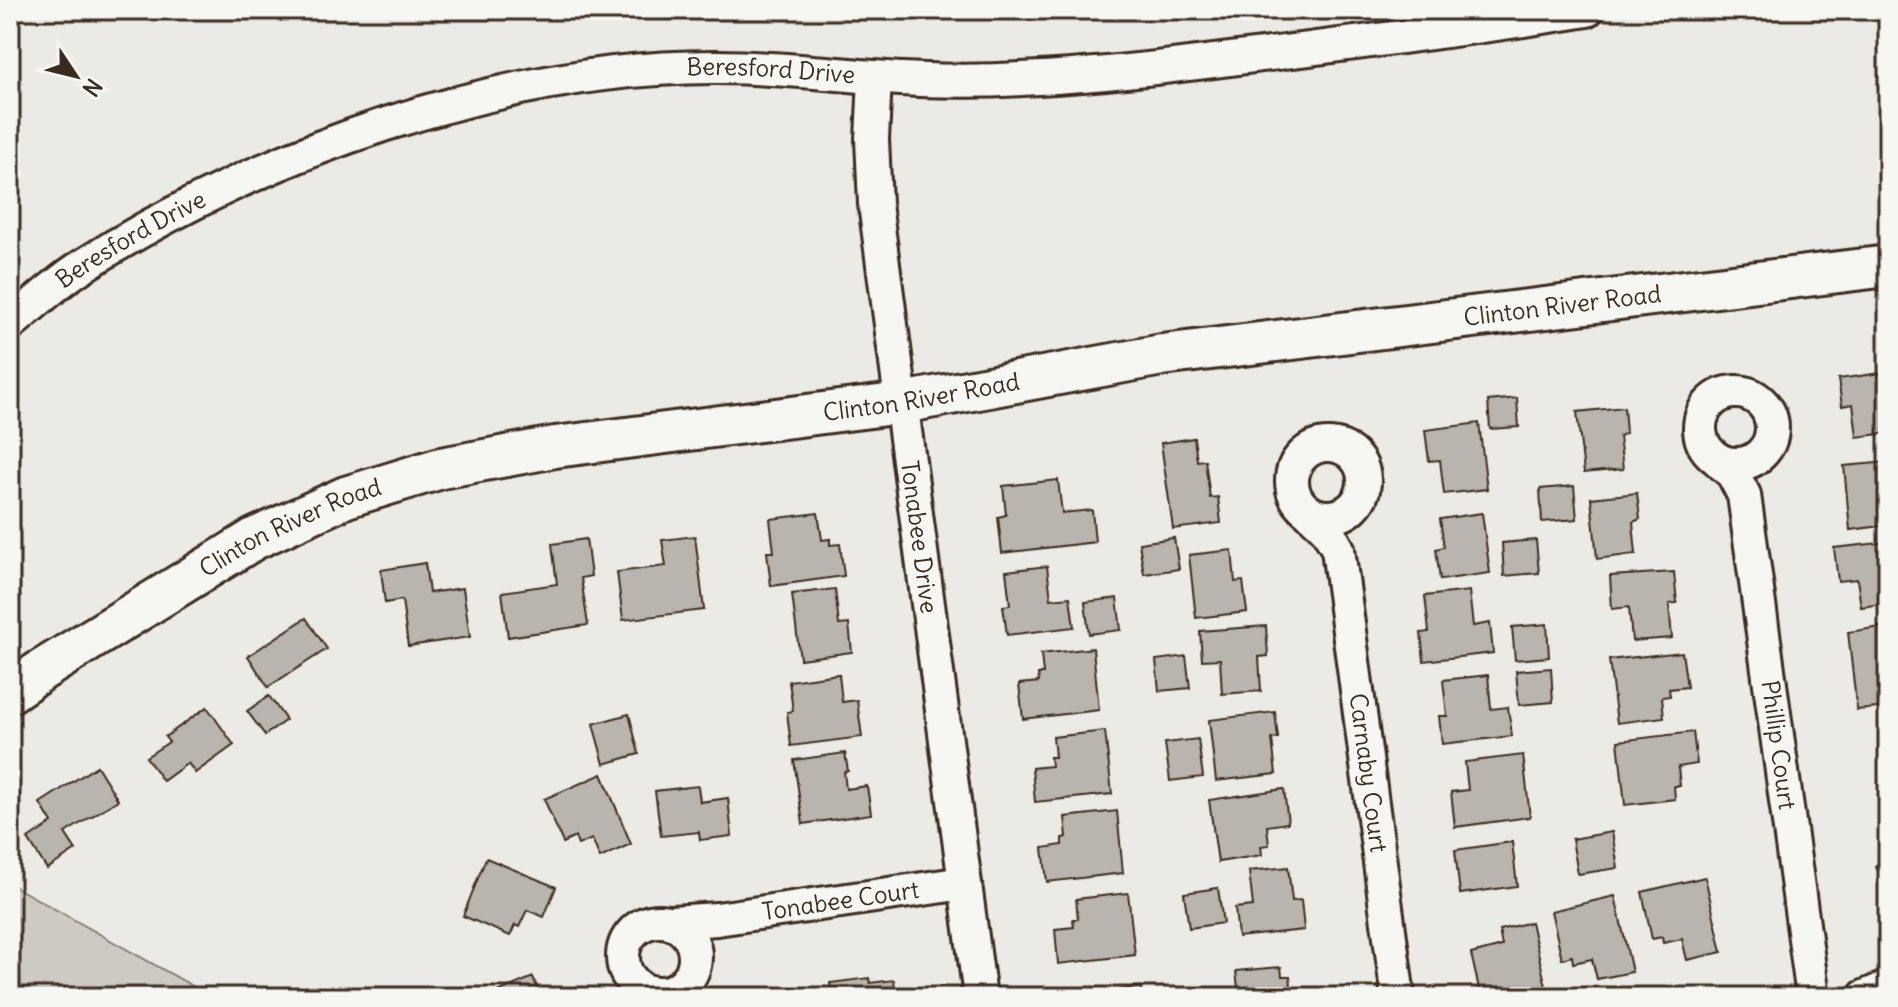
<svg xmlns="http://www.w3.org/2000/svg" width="1898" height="1007" viewBox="0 0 1898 1007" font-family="Delius,sans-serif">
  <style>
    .green { fill: #cdcac4; stroke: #847a71; stroke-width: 2 }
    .building { fill: #bab4ae; stroke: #3b2a1e; stroke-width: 2 }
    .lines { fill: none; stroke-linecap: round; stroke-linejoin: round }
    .minor-casing { stroke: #3b2a1e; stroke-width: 38 }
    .tertiary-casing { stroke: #3b2a1e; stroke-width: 46 }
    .minor { stroke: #f6f6f2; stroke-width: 32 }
    .tertiary { stroke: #f6f6f2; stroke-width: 40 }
    .labels { text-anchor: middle; stroke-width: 6; stroke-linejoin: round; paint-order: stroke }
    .street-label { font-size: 24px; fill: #3b2a1e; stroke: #f6f6f2 }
  </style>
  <rect width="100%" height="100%" fill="#ebeae5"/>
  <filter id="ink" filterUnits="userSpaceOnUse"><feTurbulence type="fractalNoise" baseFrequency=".0125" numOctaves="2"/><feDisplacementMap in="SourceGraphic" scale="16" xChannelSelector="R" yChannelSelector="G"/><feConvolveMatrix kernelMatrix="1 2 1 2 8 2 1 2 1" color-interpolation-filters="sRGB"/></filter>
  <g filter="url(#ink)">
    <polygon class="green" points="10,884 212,997 10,997"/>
    <g class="building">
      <polygon points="1888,372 1888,433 1857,437 1853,404 1842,406 1838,379"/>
      <polygon points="1517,398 1519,427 1490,429 1488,401"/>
      <polygon points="1624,407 1626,433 1619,436 1623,469 1584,473 1577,412"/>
      <polygon points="1479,423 1487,489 1444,494 1440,460 1429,461 1425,430"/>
      <polygon points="1194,438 1197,461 1205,460 1210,498 1218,497 1221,523 1173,529 1161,443"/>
      <polygon points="1888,462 1888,525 1850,530 1844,466"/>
      <polygon points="1058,480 1062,513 1092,510 1095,542 1002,553 998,517 1006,515 1003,486"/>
      <polygon points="1574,486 1577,519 1542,522 1540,489"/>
      <polygon points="1637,493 1640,519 1633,522 1636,554 1597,559 1591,498"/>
      <polygon points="818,513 822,540 830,539 830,545 840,544 844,576 771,586 767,552 774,552 770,519"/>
      <polygon points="1482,513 1490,573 1440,580 1436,549 1444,547 1440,519"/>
      <polygon points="695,536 704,610 623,620 617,572 666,566 662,540"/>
      <polygon points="1174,538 1179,569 1144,574 1139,543"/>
      <polygon points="586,539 591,576 581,578 588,625 508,637 502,592 557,584 552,544"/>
      <polygon points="1536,540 1539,573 1504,576 1502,543"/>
      <polygon points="1888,542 1888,603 1861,607 1857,579 1838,581 1834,548"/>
      <polygon points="1232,550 1235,582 1243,581 1247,612 1196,618 1189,555"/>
      <polygon points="425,563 429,593 463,588 470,637 408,646 402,600 385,603 381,570"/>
      <polygon points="1047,566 1051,599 1070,597 1074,627 1007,635 1003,606 1010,605 1006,571"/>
      <polygon points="1674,572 1677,603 1669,604 1672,638 1632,641 1629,607 1612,609 1610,576"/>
      <polygon points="835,589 839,625 849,624 852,652 800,659 792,594"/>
      <polygon points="1469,591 1473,626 1490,623 1493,653 1424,661 1421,633 1429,632 1425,596"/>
      <polygon points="1117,598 1121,630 1089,634 1085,602"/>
      <polygon points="306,618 327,649 268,687 248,656"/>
      <polygon points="1547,624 1549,657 1515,660 1512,627"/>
      <polygon points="1266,626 1268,656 1259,657 1261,691 1222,694 1220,659 1202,660 1200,631"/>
      <polygon points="1888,626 1888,707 1857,710 1848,632"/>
      <polygon points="1093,648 1099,710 1023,719 1019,684 1039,682 1038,674 1043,674 1041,654"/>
      <polygon points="1682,652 1687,687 1669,689 1670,696 1662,697 1664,717 1617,723 1609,660"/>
      <polygon points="1186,656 1190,688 1159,691 1156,660"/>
      <polygon points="1551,668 1553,702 1519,705 1516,671"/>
      <polygon points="839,674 842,702 857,700 862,737 791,746 787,712 793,711 789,681"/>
      <polygon points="1488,675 1491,709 1508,707 1512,736 1442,744 1439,716 1447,716 1443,680"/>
      <polygon points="269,696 286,720 265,735 247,711"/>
      <polygon points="207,707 234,745 195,773 188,763 163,781 146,757 169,742 165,737"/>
      <polygon points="1275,712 1278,738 1272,739 1276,774 1216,781 1209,720"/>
      <polygon points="629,714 639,754 604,764 593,724"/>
      <polygon points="1105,731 1112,794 1035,802 1032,768 1051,766 1050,757 1055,757 1053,737"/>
      <polygon points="1693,732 1697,764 1678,767 1680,786 1674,786 1675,799 1625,805 1618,741"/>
      <polygon points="1198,739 1203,777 1170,781 1165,743"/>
      <polygon points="845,753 848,771 844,772 846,789 867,786 871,814 803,824 794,760"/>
      <polygon points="1523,755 1530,817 1455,827 1451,792 1468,790 1465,762"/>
      <polygon points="97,766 118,800 65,833 76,850 47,869 28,839 52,823 40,803"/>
      <polygon points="602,774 631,844 600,858 592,839 578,845 575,837 563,843 544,799"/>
      <polygon points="698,786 700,802 728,798 732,836 700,840 699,832 661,836 655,791"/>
      <polygon points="1284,789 1288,823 1267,826 1269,845 1261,846 1262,855 1218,862 1209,800"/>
      <polygon points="1117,811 1123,873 1047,882 1043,848 1062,845 1062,838 1067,837 1065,817"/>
      <polygon points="1612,832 1618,868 1578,874 1572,839"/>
      <polygon points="1512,842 1517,886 1460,894 1455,850"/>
      <polygon points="1888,853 1888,880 1875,867"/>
      <polygon points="486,858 556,887 544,917 527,910 519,927 515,925 510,936 463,916"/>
      <polygon points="1288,867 1292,901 1301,900 1304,930 1238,937 1235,908 1253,906 1249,871"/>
      <polygon points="1705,877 1722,952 1687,960 1682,939 1663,943 1662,937 1652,939 1642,892"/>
      <polygon points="1218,888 1223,923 1189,928 1184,893"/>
      <polygon points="1128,893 1135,955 1058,964 1055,929 1074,927 1073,919 1078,919 1076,899"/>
      <polygon points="1615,896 1632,972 1597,979 1592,959 1573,963 1572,956 1562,959 1551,911"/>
      <polygon points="1531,922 1547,991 1522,997 1515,997 1513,990 1481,997 1471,954 1502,946 1499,930"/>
      <polygon points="1281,967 1282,976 1290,976 1292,994 1314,992 1314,997 1239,997 1236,971"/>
      <polygon points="533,977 541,997 486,997"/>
      <polygon points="869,978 870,983 894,980 896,997 832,997 830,983"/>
      <polygon points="1141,987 1142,997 1089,997 1089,994"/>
    </g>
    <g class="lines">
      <defs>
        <g id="minor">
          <path id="s1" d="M875,78L872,139L875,204L980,997"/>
          <path id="s2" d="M10,324C33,305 56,283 81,267C258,153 506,66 718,67C770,67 822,73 874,77C922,81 974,82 1022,79C1110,75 1197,63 1285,52C1386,39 1486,27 1587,10"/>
          <circle cx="1736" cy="428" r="36"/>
          <circle cx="1328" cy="481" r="36"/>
          <path id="s3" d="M1717,459L1733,474L1744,495L1813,997"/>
          <path id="s4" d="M1310,513L1326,528L1338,549L1398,997"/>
          <circle cx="659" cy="957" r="36"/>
          <path id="s5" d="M672,922L717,919L964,883"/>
          <polyline points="1864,997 1888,987"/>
        </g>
        <g id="tertiary">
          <path id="s6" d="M10,692L42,670L254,539L346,497L441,468L555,447L902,403L1162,355L1888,266"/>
        </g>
      </defs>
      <use href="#minor" class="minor-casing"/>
      <use href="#tertiary" class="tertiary-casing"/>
      <use href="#minor" class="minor"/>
      <use href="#tertiary" class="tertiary"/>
    </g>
  </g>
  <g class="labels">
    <g class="street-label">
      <text dy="8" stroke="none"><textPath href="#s2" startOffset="820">Beresford Drive</textPath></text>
      <text dy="8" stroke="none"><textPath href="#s2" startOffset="148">Beresford Drive</textPath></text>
      <text dy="8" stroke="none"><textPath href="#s6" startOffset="1622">Clinton River Road</textPath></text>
      <text dy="8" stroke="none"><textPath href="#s6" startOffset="974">Clinton River Road</textPath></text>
      <text dy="8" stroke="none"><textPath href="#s6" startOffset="326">Clinton River Road</textPath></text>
      <text dy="8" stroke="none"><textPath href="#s1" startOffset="462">Tonabee Drive</textPath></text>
      <text dy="8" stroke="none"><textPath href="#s3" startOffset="298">Phillip Court</textPath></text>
      <text dy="8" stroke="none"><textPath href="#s4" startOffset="272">Carnaby Court</textPath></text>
      <text dy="8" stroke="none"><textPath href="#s5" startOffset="170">Tonabee Court</textPath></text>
    </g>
  </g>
  <rect width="1898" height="1007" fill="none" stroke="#f6f6f2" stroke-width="40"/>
  <rect x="20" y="20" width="1858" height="967" fill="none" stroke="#3b2a1e" stroke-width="3" filter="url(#ink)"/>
  <g transform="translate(76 76) rotate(125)" stroke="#f6f6f2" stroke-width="6" paint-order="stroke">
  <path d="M0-6L14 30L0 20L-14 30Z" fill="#3b2a1e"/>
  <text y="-12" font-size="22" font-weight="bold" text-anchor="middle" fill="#3b2a1e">N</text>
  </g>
</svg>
